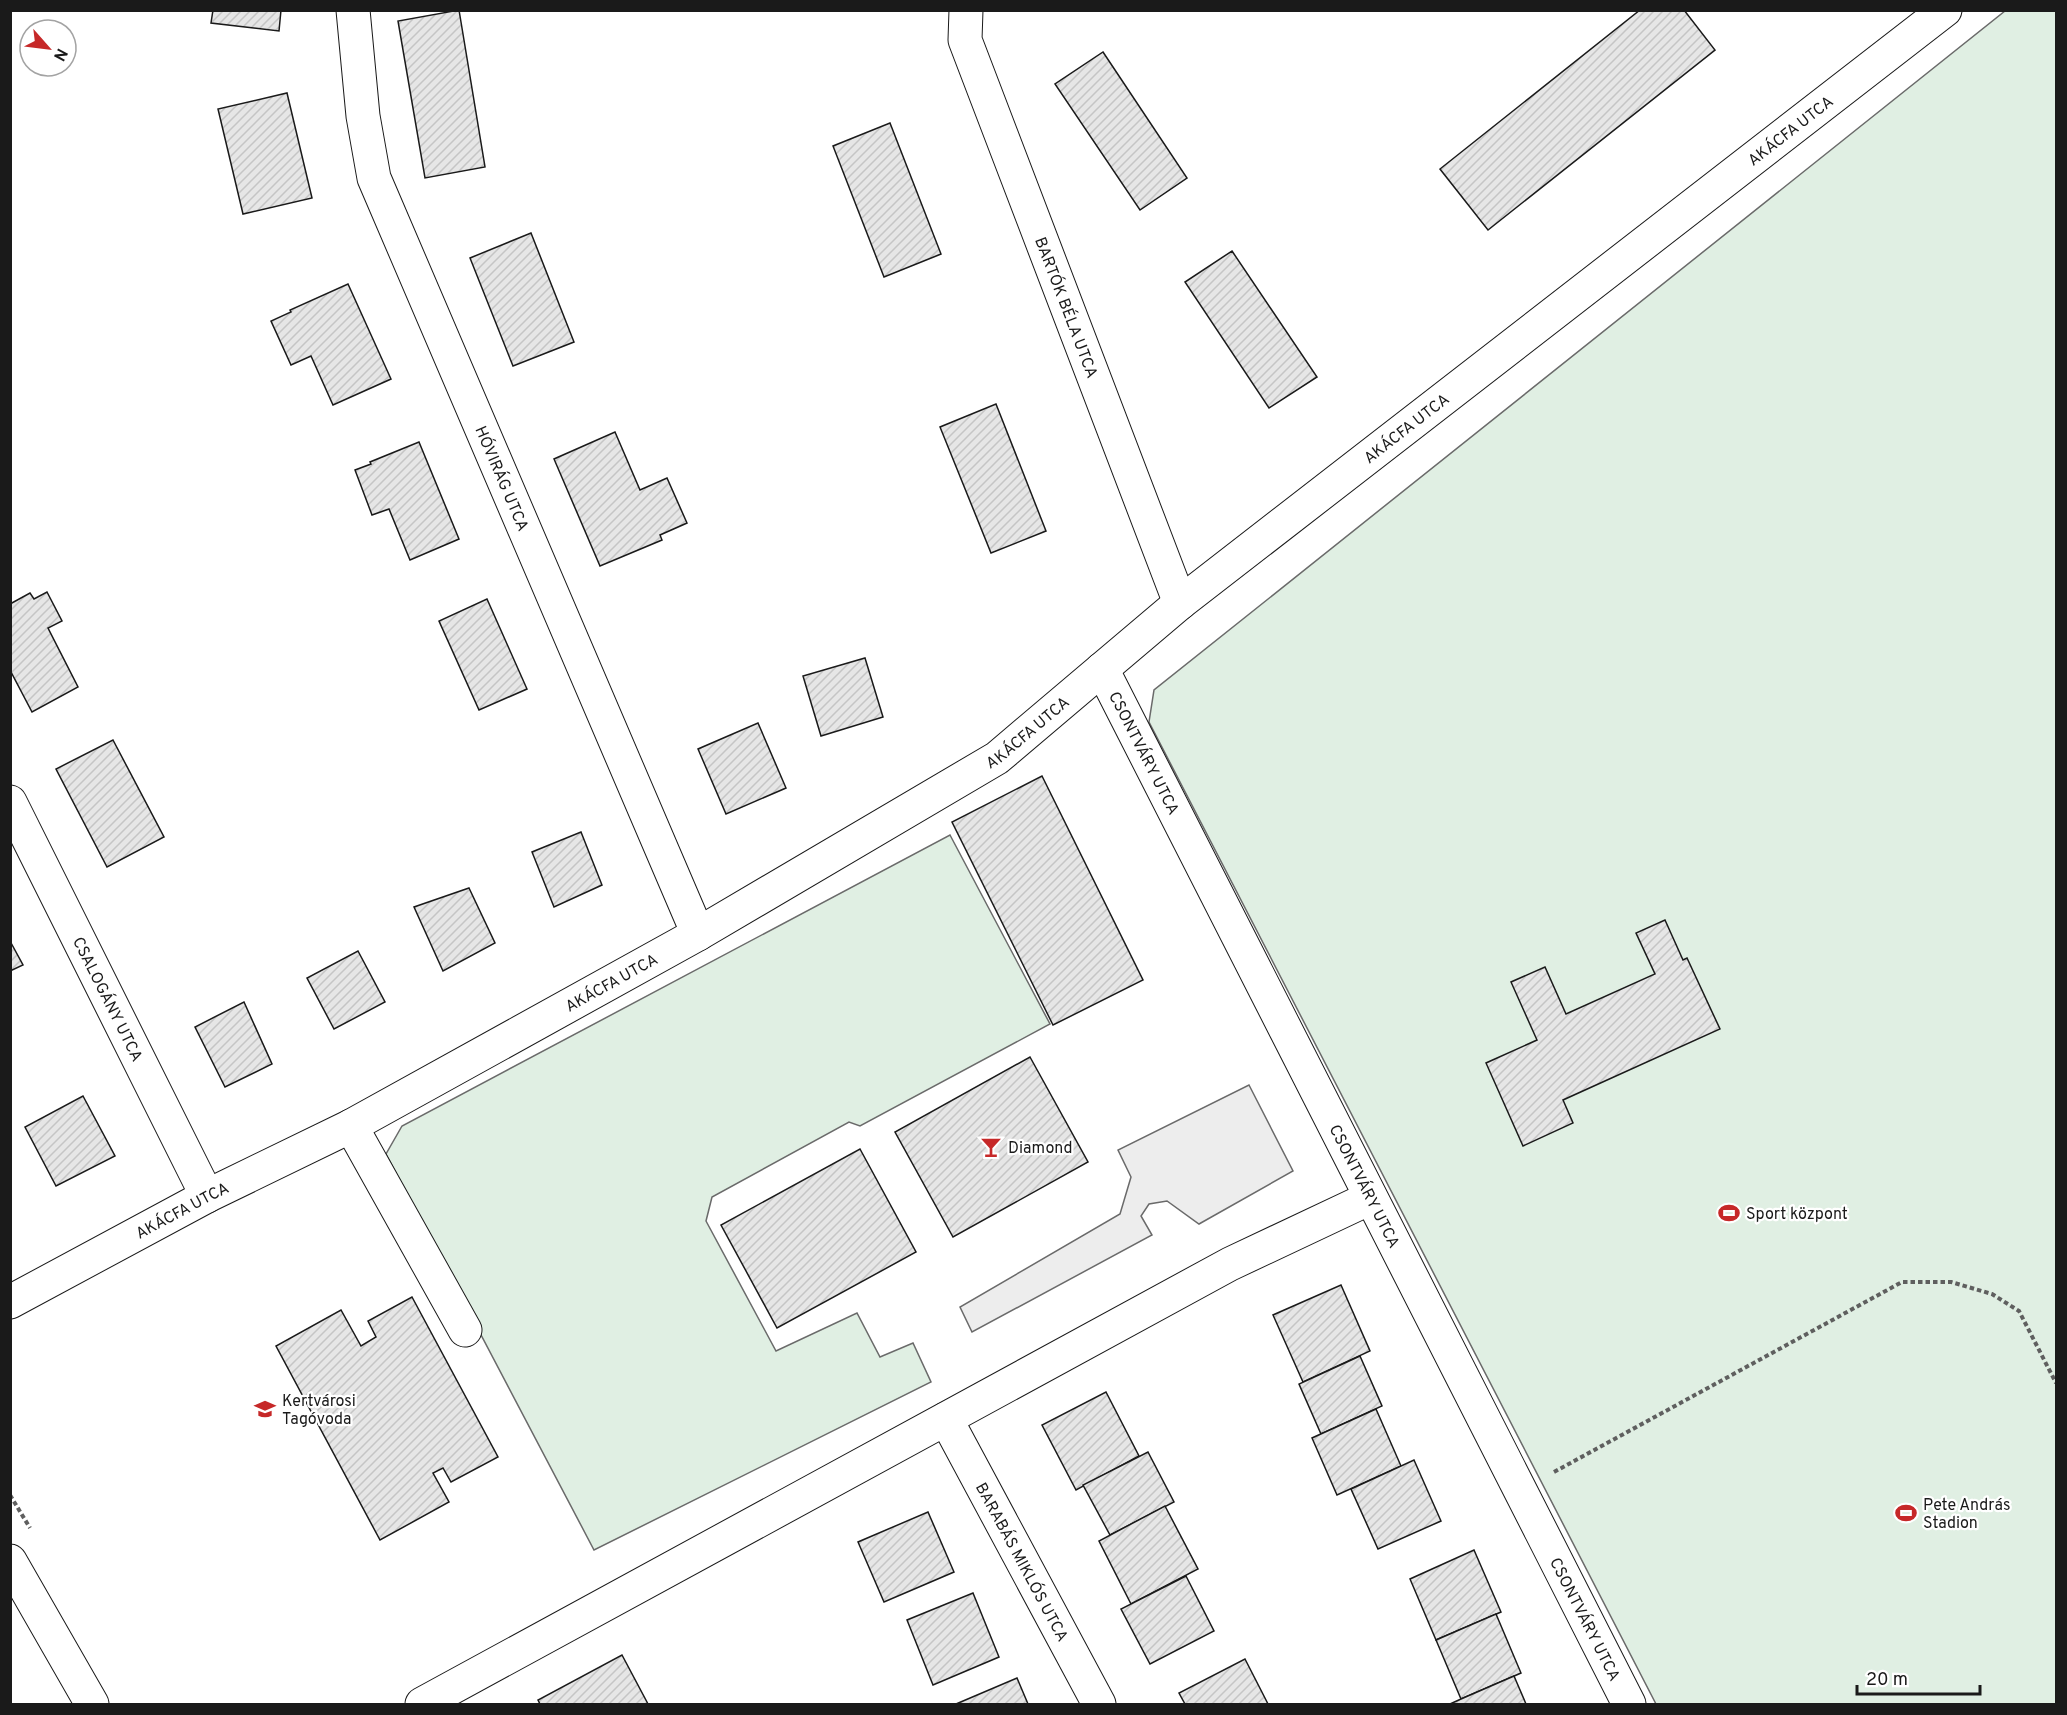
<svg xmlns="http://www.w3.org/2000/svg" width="2067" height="1715" viewBox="0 0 2067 1715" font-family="Overpass,sans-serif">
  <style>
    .green { fill: #e0efe3; stroke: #6a6a6a; stroke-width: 1.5 }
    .parking { fill: #ededed; stroke: #6a6a6a; stroke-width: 1.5 }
    .building { fill: url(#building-hatch); stroke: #1a1a1a; stroke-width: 1.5 }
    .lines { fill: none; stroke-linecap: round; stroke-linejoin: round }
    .minor-casing { stroke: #1a1a1a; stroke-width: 35 }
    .path { stroke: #5f5f5f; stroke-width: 4; stroke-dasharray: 4.5 3; stroke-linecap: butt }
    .minor { stroke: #fff; stroke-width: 33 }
    .labels { text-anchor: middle; stroke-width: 4.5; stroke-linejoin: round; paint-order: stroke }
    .street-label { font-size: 16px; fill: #1a1a1a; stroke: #fff }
    .poi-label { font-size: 16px; fill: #1a1a1a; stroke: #fff; text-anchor: start }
  </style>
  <defs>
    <pattern id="building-hatch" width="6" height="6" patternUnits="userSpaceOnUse" patternTransform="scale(1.5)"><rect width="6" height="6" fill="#e6e6e6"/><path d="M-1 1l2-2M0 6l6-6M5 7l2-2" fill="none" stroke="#c5c5c5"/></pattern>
  </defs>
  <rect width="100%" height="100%" fill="#fff"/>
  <g class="green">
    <polygon points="2005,11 2056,11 2056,1704 1656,1704 1149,722 1154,690"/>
    <polygon points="950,835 1050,1024 860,1126 849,1122 712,1197 706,1221 776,1351 857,1313 880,1357 913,1343 931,1382 594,1550 386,1154 402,1126"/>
  </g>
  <polygon class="parking" points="1249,1085 1293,1171 1199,1224 1167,1201 1149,1204 1141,1216 1152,1235 972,1332 960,1307 1120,1214 1131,1177 1118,1150"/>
  <g class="building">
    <polygon points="213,10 281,10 279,31 211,23"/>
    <polygon points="459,10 485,167 425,178 398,21"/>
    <polygon points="1640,10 1684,10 1715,50 1488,230 1440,169"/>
    <polygon points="1103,52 1187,178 1140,210 1055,84"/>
    <polygon points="287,93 312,198 243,214 218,109"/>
    <polygon points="890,123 941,254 884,277 833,146"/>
    <polygon points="531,233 574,342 513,366 470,258"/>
    <polygon points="1232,251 1317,377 1269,408 1185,282"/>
    <polygon points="348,284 391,379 333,405 311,356 291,365 271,321 291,312 290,310"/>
    <polygon points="996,404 1046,531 991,553 940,427"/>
    <polygon points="615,432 640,490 667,478 687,523 660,535 662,540 600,566 554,459"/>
    <polygon points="419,442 459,539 410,560 389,509 372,515 355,470 371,464 370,462"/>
    <polygon points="47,592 62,621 48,628 78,687 32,712 10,670 10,604 30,593 34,599"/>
    <polygon points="487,599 527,689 479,710 439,621"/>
    <polygon points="865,658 883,717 821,736 803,676"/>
    <polygon points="758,723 786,788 726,814 698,749"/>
    <polygon points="113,740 164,837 107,867 56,769"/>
    <polygon points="1042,776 1143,980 1053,1025 952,822"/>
    <polygon points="581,832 602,885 554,907 532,852"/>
    <polygon points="469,888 495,943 443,971 414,907"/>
    <polygon points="1665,920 1683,960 1687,958 1720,1029 1563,1100 1573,1123 1523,1146 1486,1063 1537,1040 1511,982 1545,967 1566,1014 1655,974 1636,933"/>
    <polygon points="10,941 23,965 10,971"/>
    <polygon points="358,951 385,1002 334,1029 307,978"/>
    <polygon points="244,1002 272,1064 225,1087 195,1027"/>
    <polygon points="1030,1057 1088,1162 953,1237 895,1132"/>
    <polygon points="83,1096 115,1156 56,1186 25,1127"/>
    <polygon points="860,1149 916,1252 777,1328 721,1225"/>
    <polygon points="1341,1285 1370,1351 1303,1382 1273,1315"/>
    <polygon points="412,1297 498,1457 451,1482 443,1468 433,1473 449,1502 380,1540 276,1346 341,1310 361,1346 376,1337 368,1321"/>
    <polygon points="1360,1356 1382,1406 1321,1434 1299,1384"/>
    <polygon points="1106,1392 1139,1456 1076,1490 1042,1425"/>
    <polygon points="1376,1409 1401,1466 1337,1495 1312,1438"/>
    <polygon points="1148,1452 1174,1502 1110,1535 1083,1485"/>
    <polygon points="1414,1460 1441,1521 1378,1549 1351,1489"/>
    <polygon points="1165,1506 1198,1569 1131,1604 1099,1541"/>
    <polygon points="928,1512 954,1572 884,1602 858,1542"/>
    <polygon points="1474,1550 1501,1612 1436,1640 1410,1579"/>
    <polygon points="1186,1576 1214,1631 1150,1664 1121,1609"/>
    <polygon points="973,1593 999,1657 933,1685 907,1620"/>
    <polygon points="1496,1614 1521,1673 1461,1699 1436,1640"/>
    <polygon points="622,1655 648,1704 540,1704 538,1700"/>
    <polygon points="1245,1659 1268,1704 1185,1704 1179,1693"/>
    <polygon points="1514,1676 1526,1704 1450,1704 1461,1699"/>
    <polygon points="1017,1678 1028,1704 956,1704"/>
  </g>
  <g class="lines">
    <defs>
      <g id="minor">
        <path id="s1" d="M353,10L363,116L374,178L698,934"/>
        <path id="s2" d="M966,10L965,40L1180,603"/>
        <path id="s3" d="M1102,669L1629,1704"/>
        <path id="s4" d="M10,802L207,1196"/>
        <polyline points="351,1126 465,1330"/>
        <path id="s5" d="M10,1302L207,1196L351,1126L698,934L997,758L1180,603L1945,10"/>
        <path id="s6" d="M946,1419L1099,1704"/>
        <polyline points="10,1561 92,1704"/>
        <polyline points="422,1704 1230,1264 1370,1198"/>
      </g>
    </defs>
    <use href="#minor" class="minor-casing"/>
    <g class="path">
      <polyline points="1554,1472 1902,1282 1951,1282 1992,1294 2019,1311 2056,1383"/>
      <polyline points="10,1495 30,1528"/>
    </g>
    <use href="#minor" class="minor"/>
  </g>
  <defs>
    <symbol id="bar-bare" viewBox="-9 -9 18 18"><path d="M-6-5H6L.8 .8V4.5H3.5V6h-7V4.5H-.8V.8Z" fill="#c62828" stroke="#fff" stroke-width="2.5" paint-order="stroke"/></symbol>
    <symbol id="stadium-bare" viewBox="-9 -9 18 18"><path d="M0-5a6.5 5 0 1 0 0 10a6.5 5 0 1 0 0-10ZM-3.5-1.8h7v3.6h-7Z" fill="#c62828" stroke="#fff" stroke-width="2.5" paint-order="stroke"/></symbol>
    <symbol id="school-bare" viewBox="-9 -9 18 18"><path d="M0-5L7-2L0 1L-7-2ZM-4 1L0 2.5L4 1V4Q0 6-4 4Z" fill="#c62828" stroke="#fff" stroke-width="2.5" paint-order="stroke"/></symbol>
  </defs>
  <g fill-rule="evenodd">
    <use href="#bar-bare" x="976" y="1132" width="30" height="30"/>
    <use href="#stadium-bare" x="1714" y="1198" width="30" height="30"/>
    <use href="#school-bare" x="250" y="1394" width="30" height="30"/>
    <use href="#stadium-bare" x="1891" y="1498" width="30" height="30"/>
  </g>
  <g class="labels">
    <g class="street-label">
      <text dy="6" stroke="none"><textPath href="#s5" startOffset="2139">AKÁCFA UTCA</textPath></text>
      <text dy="6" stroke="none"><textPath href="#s2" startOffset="316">BARTÓK BÉLA UTCA</textPath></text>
      <text dy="6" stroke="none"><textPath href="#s5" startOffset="1653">AKÁCFA UTCA</textPath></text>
      <text dy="6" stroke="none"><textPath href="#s1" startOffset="496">HÓVIRÁG UTCA</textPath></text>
      <text dy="6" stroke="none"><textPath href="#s5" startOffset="1167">AKÁCFA UTCA</textPath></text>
      <text dy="6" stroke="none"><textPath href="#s3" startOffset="94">CSONTVÁRY UTCA</textPath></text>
      <text dy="6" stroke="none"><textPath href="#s5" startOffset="681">AKÁCFA UTCA</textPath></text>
      <text dy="6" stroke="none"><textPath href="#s4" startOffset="220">CSALOGÁNY UTCA</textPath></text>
      <text dy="6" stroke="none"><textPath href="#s3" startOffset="580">CSONTVÁRY UTCA</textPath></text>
      <text dy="6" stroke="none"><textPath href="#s5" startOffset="195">AKÁCFA UTCA</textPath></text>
      <text dy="6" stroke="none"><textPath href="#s6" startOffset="162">BARABÁS MIKLÓS UTCA</textPath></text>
      <text dy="6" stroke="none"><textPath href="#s3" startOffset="1066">CSONTVÁRY UTCA</textPath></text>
    </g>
    <g class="poi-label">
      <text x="1008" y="1153">Diamond</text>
      <text x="1746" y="1219">Sport központ</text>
      <text x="282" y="1406">Kertvárosi<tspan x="282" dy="18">Tagóvoda</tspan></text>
      <text x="1923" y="1510">Pete András<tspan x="1923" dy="18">Stadion</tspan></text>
    </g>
  </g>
  <rect width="2067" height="1715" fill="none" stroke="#1a1a1a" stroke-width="24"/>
  <g transform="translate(48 48) rotate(118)"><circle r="28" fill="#ffffff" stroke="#a3a3a3" stroke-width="1.5"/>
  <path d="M0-4.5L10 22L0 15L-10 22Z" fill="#c62828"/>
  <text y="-9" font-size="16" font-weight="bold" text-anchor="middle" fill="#1a1a1a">N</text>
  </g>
  <path d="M1857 1685v9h123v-9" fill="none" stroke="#1a1a1a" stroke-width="3"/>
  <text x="1866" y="1685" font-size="18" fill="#1a1a1a" stroke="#ffffff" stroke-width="4.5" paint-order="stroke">20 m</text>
</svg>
